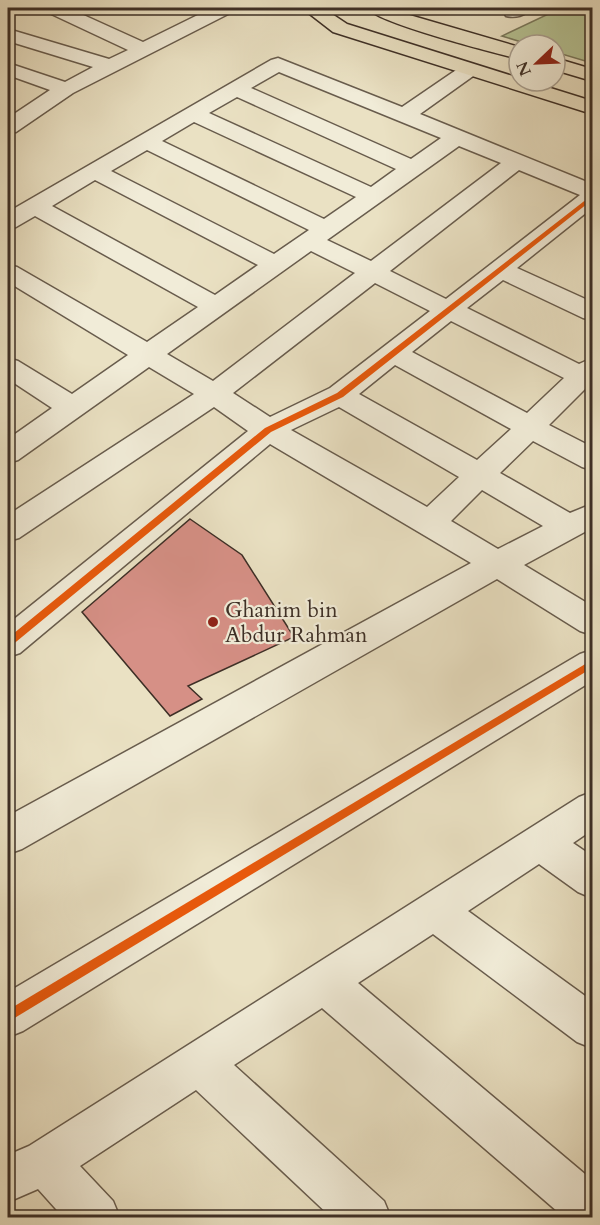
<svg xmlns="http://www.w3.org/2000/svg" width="600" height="1225" viewBox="0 0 600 1225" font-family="Cardo,serif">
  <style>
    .green { fill: #b6c394; stroke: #7a795d; stroke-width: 1.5 }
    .building { fill: #d69086; stroke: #3d2f26; stroke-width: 1.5 }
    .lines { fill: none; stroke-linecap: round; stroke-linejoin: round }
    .minor-casing { stroke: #685c4d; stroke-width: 3 }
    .major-casing { stroke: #3d2f26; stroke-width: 3 }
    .minor { fill: #f1ecd8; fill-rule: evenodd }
    .major { fill: #eae1c3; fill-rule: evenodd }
    .cycleway-casing { stroke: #f1ecd8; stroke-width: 4 }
    .cycleway { fill: #e8590c; fill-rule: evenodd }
    .poi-dot { fill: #8f2418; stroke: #f1ecd8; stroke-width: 2 }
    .labels { text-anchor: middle; stroke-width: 4.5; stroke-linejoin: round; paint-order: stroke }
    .poi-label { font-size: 22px; fill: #3d2f26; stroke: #f1ecd8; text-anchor: start }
  </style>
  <rect width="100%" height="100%" fill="#eae1c3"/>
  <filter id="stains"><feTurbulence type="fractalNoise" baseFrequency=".00333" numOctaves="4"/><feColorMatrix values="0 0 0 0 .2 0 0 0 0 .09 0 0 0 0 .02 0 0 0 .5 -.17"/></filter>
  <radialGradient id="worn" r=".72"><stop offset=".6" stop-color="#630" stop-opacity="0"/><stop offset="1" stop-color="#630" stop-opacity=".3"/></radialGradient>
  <polygon class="green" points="561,8 592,8 592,63 555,52 555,45 531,45 502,36"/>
  <polygon class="building" points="190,519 242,555 294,637 188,686 202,699 170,716 82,612"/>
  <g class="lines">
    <defs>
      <g id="minor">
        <polygon points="45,8 68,8 143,42 212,8 234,8 232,12 73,93 16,132 8,133 8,118 50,90 8,75 8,63 65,82 93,67 8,41 8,29 109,59 128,50 47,12"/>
        <path d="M506,8H531C526,16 515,18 506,16L504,12Z"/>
        <path d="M278,58L402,107L462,66H476L479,70L476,74L420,114L592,184V208L517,268L592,302V320L583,318L503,280L467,308L579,364L592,358V390L586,388L549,425L592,447V470L582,467L533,441L500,473L570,513L592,504V528L524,565L592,606V635L580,631L497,579L22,849L8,854V816L471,563L270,444L20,653L8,657V624L248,431L214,407L19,538L8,541V515L194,394L149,367L18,460L8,463V439L52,408L8,379V358L18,361L72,394L128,355L8,282V265L17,267L147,342L198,307L35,216L16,227L8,229V212L271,60ZM279,72L441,138L411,159L251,88ZM237,97L396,169L371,187L209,113ZM194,122L356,197L324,219L162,141ZM459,146L501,163L371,261L327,240ZM147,150L309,230L274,254L111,171ZM519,170L580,195L446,299L390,271ZM95,180L258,265L215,295L52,206ZM311,251L355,273L213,381L167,354ZM375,283L430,311L330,388L270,417L233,393ZM451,321L564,378L527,413L412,352ZM395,365L511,429L477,460L359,394ZM339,407L459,477L427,507L291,430ZM482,490L543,526L498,549L451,521Z"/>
        <polygon points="592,650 592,681 23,1031 8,1037 8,992 580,654"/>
        <polygon points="592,792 592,830 573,843 592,856 592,898 578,892 539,864 468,911 592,1001 592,1048 577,1042 433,934 358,983 592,1180 592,1218 565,1218 322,1008 234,1065 384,1201 391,1218 332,1218 196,1090 80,1166 113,1201 120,1218 64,1218 38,1189 8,1202 8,1155 29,1146 579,797"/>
      </g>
      <g id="major">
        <polygon points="302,8 323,8 347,24 519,78 519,81 528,81 592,101 592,114 333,32"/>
        <path d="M367,8H390L406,14L519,47V59C495,53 377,23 367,8Z"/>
        <polygon points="555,58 592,69 592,81 555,70"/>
      </g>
    </defs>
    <use href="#minor" class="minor-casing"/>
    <use href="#major" class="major-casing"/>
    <use href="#minor" class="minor"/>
    <use href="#major" class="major"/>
    <defs>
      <g id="cycleway">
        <polygon points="592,195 592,200 343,397 271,432 11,646 8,647 8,638 265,428 337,393"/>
        <polygon points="592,660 592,668 8,1022 8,1010"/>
      </g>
    </defs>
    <use href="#cycleway" class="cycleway-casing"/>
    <use href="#cycleway" class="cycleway"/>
  </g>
  <circle class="poi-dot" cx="213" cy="622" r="6"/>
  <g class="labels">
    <g class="poi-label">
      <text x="225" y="617">Ghanim bin<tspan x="225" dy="25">Abdur Rahman</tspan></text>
    </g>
  </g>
  <rect width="600" height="1225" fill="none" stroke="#eae1c3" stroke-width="30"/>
  <rect x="9" y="9" width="582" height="1207" fill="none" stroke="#3d2f26" stroke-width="3"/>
  <rect x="15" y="15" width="570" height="1195" fill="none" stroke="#3d2f26" stroke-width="1.5"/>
  <g transform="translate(537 63) rotate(247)"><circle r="28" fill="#f1ecd8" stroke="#a9a091" stroke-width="1.5"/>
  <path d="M0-4.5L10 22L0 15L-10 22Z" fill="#8f2418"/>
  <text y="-9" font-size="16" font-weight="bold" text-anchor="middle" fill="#3d2f26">N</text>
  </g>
  <rect width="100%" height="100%" filter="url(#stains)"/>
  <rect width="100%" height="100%" fill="url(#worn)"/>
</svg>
